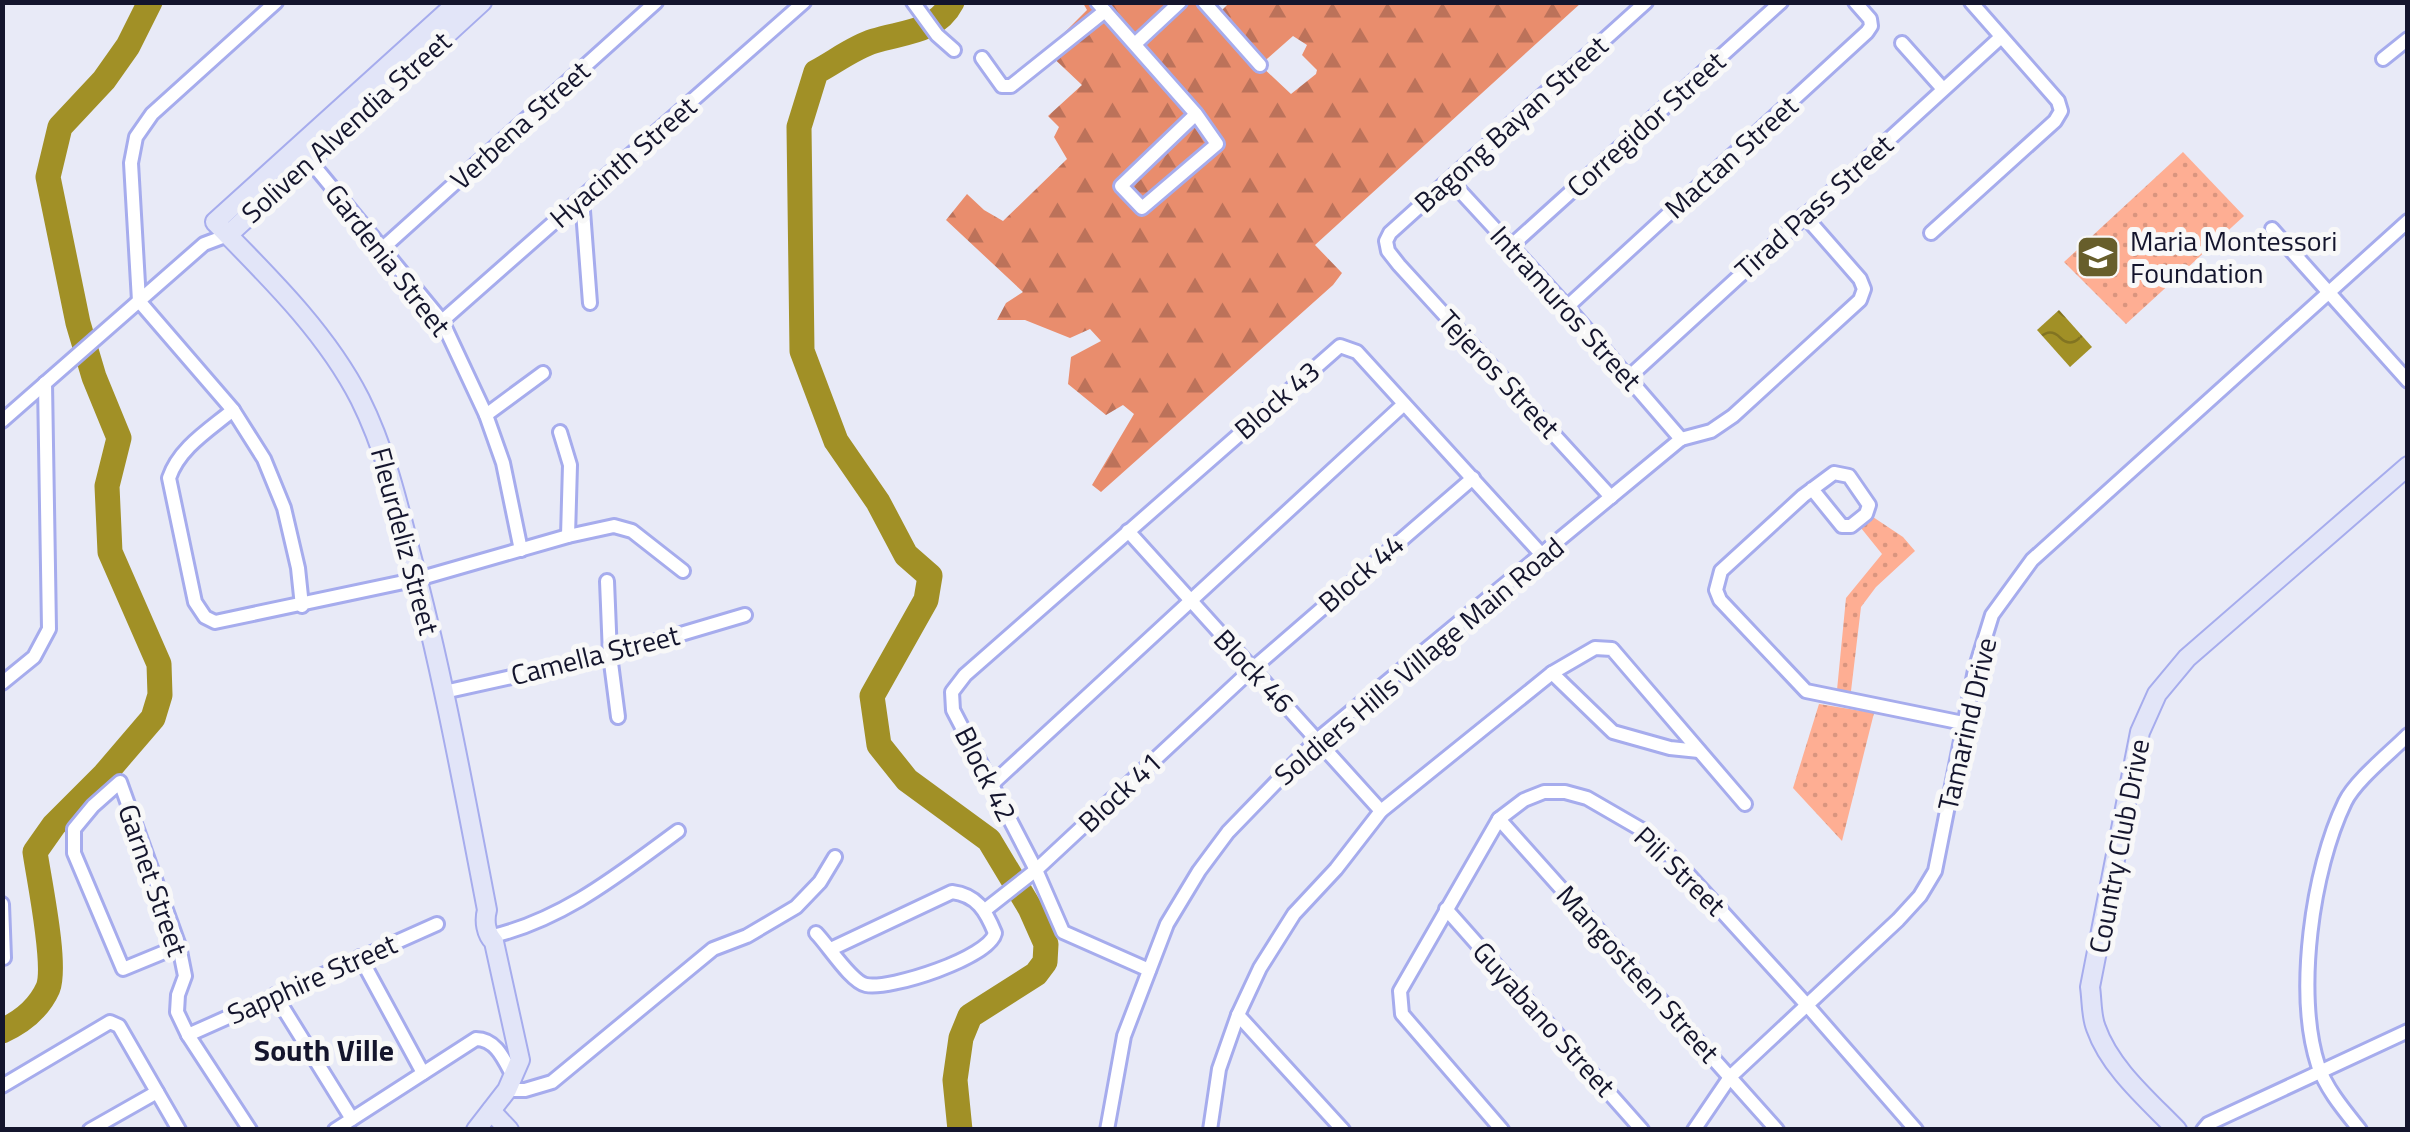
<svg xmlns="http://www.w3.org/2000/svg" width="2410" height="1132" viewBox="0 0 2410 1132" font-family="'Titillium Web',sans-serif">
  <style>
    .grass { fill: url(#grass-dots) }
    .forest { fill: url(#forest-firs); fill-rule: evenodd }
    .water { fill: url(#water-waves) }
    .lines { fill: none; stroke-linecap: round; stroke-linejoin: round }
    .river { stroke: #a19026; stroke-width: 25 }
    .street-casing { stroke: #a6aced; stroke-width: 18 }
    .secondary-casing { stroke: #a6aced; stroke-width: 22 }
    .street { stroke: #fff; stroke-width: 12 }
    .secondary { stroke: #e2e5f8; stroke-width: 18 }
    .labels { text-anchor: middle; stroke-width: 10; stroke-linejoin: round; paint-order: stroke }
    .street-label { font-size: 28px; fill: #14152d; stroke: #f8f8f8 }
    .poi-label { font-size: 28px; fill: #14152d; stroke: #f8f8f8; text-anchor: start }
    .neighbourhood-label { font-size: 30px; font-weight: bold; fill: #14152d; stroke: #f8f8f8 }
  </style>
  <defs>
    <pattern id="grass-dots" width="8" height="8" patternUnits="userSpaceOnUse" patternTransform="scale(2.5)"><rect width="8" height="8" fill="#feae93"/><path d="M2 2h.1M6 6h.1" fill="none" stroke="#d9957f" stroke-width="1.8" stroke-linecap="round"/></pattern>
    <pattern id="forest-firs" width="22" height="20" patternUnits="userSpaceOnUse" patternTransform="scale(2.5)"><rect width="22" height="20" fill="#e98d6d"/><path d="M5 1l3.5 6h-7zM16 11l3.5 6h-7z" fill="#bc725a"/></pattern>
    <pattern id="water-waves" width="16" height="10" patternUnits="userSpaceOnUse" patternTransform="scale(2.5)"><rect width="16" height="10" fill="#a19026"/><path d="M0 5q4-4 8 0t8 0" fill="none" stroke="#827421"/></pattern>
  </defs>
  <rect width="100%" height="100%" fill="#e8eaf7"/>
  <g class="grass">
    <polygon points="2183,152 2244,216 2126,324 2064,262"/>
    <polygon points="1873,517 1903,537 1915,551 1876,587 1861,607 1851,691 1837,690 1846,598 1882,554 1861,528"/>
    <polygon points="1819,704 1874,713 1842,841 1793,788"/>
  </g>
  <path class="forest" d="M1230,2L1581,3L1315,245L1342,273L1333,285L1101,492L1092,485L1134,414L1123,405L1106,415L1068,384L1071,357L1101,341L1090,329L1070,338L1025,320H997L1006,303L1023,292L946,220L967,194L984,210L1003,221L1067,159L1054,137L1059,127L1048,116L1082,85L1046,51L1087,10L1083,3H1209L1219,13ZM1293,36L1307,45L1302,55L1317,70L1316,74L1291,94L1260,65Z"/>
  <polygon class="water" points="2059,310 2092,347 2070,367 2037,330"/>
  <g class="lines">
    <g class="river">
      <path d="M952,2C936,33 902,32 874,41C854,47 835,62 816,72L799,127L802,351L836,441L878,502L906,555L930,576L926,600L872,696L879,745L907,780L989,840L1030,908L1046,944L1045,962L1036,974L970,1016L961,1038L955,1080L960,1130"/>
      <path d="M2,1031C22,1022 39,1008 48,988C57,965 39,880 35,852L54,825L105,774L153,718L160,695L159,664L110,552L107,486L119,438L94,377L78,323L48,177L60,127L104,80L128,46L150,2"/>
    </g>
    <defs>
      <g id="street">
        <polyline points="276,2 152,114 136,137 131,163 139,301 233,410 264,459 284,508 298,568 302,606"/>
        <polyline points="913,2 937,35 954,50"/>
        <polyline points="1097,2 1196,114 1217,144 1142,208 1121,186 1196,114"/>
        <polyline points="1204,2 1260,65"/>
        <polyline points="1902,43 1943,89"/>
        <polyline points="1135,44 1180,2"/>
        <polyline points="982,58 1002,86 1011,86 1105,11"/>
        <polyline points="2383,59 2408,39"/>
        <polyline points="306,156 442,321 486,415 503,463 521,550"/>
        <polyline points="1450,180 1567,307 1681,439"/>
        <polyline points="582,198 590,303"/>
        <polyline points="2272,229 2408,381"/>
        <polyline points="1931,233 2055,121 2061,111 2058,101 1971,2"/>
        <polyline points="1511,246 1781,2"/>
        <polyline points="384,247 656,2"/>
        <polyline points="1567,307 1867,32 1871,26 1870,19 1855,2"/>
        <polyline points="442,321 804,2"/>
        <polyline points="1629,377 2001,37"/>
        <path d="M233,410C209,430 179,448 169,478L195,602L205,617L215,622L418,579L568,536L614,526L632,531L683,571"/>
        <polyline points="486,415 543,373"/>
        <polyline points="2,421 204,244 228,235"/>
        <polyline points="560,432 570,465 568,536"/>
        <polyline points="1681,439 1711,431 1733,416 1860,300 1864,289 1860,279 1804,215"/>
        <polyline points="1812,489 1842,526 1851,526 1866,514 1869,505 1849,476 1834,473 1803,496 1721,571 1716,590 1720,600 1806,691 1963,723"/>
        <polyline points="1611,497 1399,265 1388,251 1386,241 1390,233 1646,2"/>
        <polyline points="1128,531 1381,811"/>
        <polyline points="607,581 610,655 618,717"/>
        <polyline points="1552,673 1613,732 1670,748 1699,751"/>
        <polyline points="2,683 34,657 49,629 45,383"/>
        <polyline points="444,692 610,655 745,615"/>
        <polyline points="991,785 1404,404"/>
        <polyline points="1499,819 1777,1130"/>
        <polyline points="2,904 4,958"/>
        <polyline points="1446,909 1642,1130"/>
        <polyline points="985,910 1036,870 1251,670 1473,478"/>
        <path d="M816,933C828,945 851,982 866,985C890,990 989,958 995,933C986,911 977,895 952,892L831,949"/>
        <path d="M489,937C563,920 618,875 678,831"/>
        <polyline points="179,946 123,969 74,853 74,829 93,806 120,782 179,946 185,976 178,995 177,1012 188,1035 250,1130"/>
        <polyline points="360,957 423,1073"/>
        <polyline points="1149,970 1063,932 1036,870 953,710 952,692 965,675 1340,346 1357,352 1543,556"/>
        <polyline points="275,995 352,1119"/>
        <polyline points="1238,1015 1343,1130"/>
        <polyline points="188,1035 437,924"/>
        <polyline points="2,1086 110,1022 119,1026 179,1130"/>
        <polyline points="507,1090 525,1090 552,1082 713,949 747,936 796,907 820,882 835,857"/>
        <polyline points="90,1130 157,1092"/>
        <path d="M335,1130L476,1039C497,1039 505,1062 514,1078"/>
        <polyline points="1107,1130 1124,1036 1167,924 1199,871 1228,832 1318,739 1681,439"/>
        <polyline points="1210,1130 1219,1069 1238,1015 1260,968 1294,914 1336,869 1381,811 1552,673 1595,648 1612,649 1745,804"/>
        <polyline points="1502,1130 1402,1014 1400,991 1499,819 1524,800 1544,792 1565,792 1587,798 1644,831 1686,872 1806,1004 1916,1130"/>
        <polyline points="1694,1130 1730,1077 1898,920 1920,896 1935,871 1975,670 1992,615 2032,560 2408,221"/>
        <polyline points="2203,1130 2208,1124 2408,1031"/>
        <path d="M2360,1130C2344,1110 2326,1089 2318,1065C2295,994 2312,870 2345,802C2355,781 2390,753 2408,735"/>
      </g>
      <g id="secondary">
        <path d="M458,2L215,222C267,275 326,332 360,399C384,447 397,499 410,551C442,669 464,790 487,910C484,921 486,934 494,942L520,1060L507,1090L476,1130"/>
        <polyline points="228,235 482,2"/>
        <polyline points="491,1111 509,1130"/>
        <path d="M2177,1130C2148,1100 2110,1068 2096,1028C2091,1016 2092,1000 2090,987L2140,732L2157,694L2187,658L2408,466"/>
      </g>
    </defs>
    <use href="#street" class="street-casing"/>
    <use href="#secondary" class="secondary-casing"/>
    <use href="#street" class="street"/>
    <use href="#secondary" class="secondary"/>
  </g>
  <defs>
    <symbol id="school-square" viewBox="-11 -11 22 22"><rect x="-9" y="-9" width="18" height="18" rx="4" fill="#675e2b" stroke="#f8f8f8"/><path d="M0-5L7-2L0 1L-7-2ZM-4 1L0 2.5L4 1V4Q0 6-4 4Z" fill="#fff"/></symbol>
  </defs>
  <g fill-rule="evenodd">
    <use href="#school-square" x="2073" y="232" width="50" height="50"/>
  </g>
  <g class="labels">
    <g class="street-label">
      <text transform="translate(1511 124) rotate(-42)" y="10">Bagong Bayan Street</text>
      <text transform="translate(1646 124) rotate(-42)" y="10">Corregidor Street</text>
      <text transform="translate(520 125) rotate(-42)" y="10">Verbena Street</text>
      <text transform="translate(346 127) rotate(-42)" y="10">Soliven Alvendia Street</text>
      <text transform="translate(1731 157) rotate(-42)" y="10">Mactan Street</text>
      <text transform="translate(623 162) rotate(-41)" y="10">Hyacinth Street</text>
      <text transform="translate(1814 207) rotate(-42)" y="10">Tirad Pass Street</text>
      <text transform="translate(388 260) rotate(52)" y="10">Gardenia Street</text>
      <text transform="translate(1566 308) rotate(48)" y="10">Intramuros Street</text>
      <text transform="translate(1499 374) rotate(47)" y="10">Tejeros Street</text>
      <text transform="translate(1277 400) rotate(-41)" y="10">Block 43</text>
      <text transform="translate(405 541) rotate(75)" y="10">Fleurdeliz Street</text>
      <text transform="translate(1361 573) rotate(-41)" y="10">Block 44</text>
      <text transform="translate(595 655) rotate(-14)" y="10">Camella Street</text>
      <text transform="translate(1419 661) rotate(-40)" y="10">Soldiers Hills Village Main Road</text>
      <text transform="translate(1254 671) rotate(47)" y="10">Block 46</text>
      <text transform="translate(1967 724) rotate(-77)" y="10">Tamarind Drive</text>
      <text transform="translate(986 774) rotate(63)" y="10">Block 42</text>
      <text transform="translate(1120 792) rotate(-43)" y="10">Block 41</text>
      <text transform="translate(2119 846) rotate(-79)" y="10">Country Club Drive</text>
      <text transform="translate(1680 871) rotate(44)" y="10">Pili Street</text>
      <text transform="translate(153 880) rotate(71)" y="10">Garnet Street</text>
      <text transform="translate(1638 974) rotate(48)" y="10">Mangosteen Street</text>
      <text transform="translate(312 979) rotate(-24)" y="10">Sapphire Street</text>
      <text transform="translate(1544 1019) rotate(48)" y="10">Guyabano Street</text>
    </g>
    <g class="poi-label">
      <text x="2130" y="251">Maria Montessori<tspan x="2130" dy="32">Foundation</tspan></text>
    </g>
    <g class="neighbourhood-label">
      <text x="324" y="1061">South Ville</text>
    </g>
  </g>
  <rect width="2410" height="1132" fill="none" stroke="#14152d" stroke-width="10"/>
</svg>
